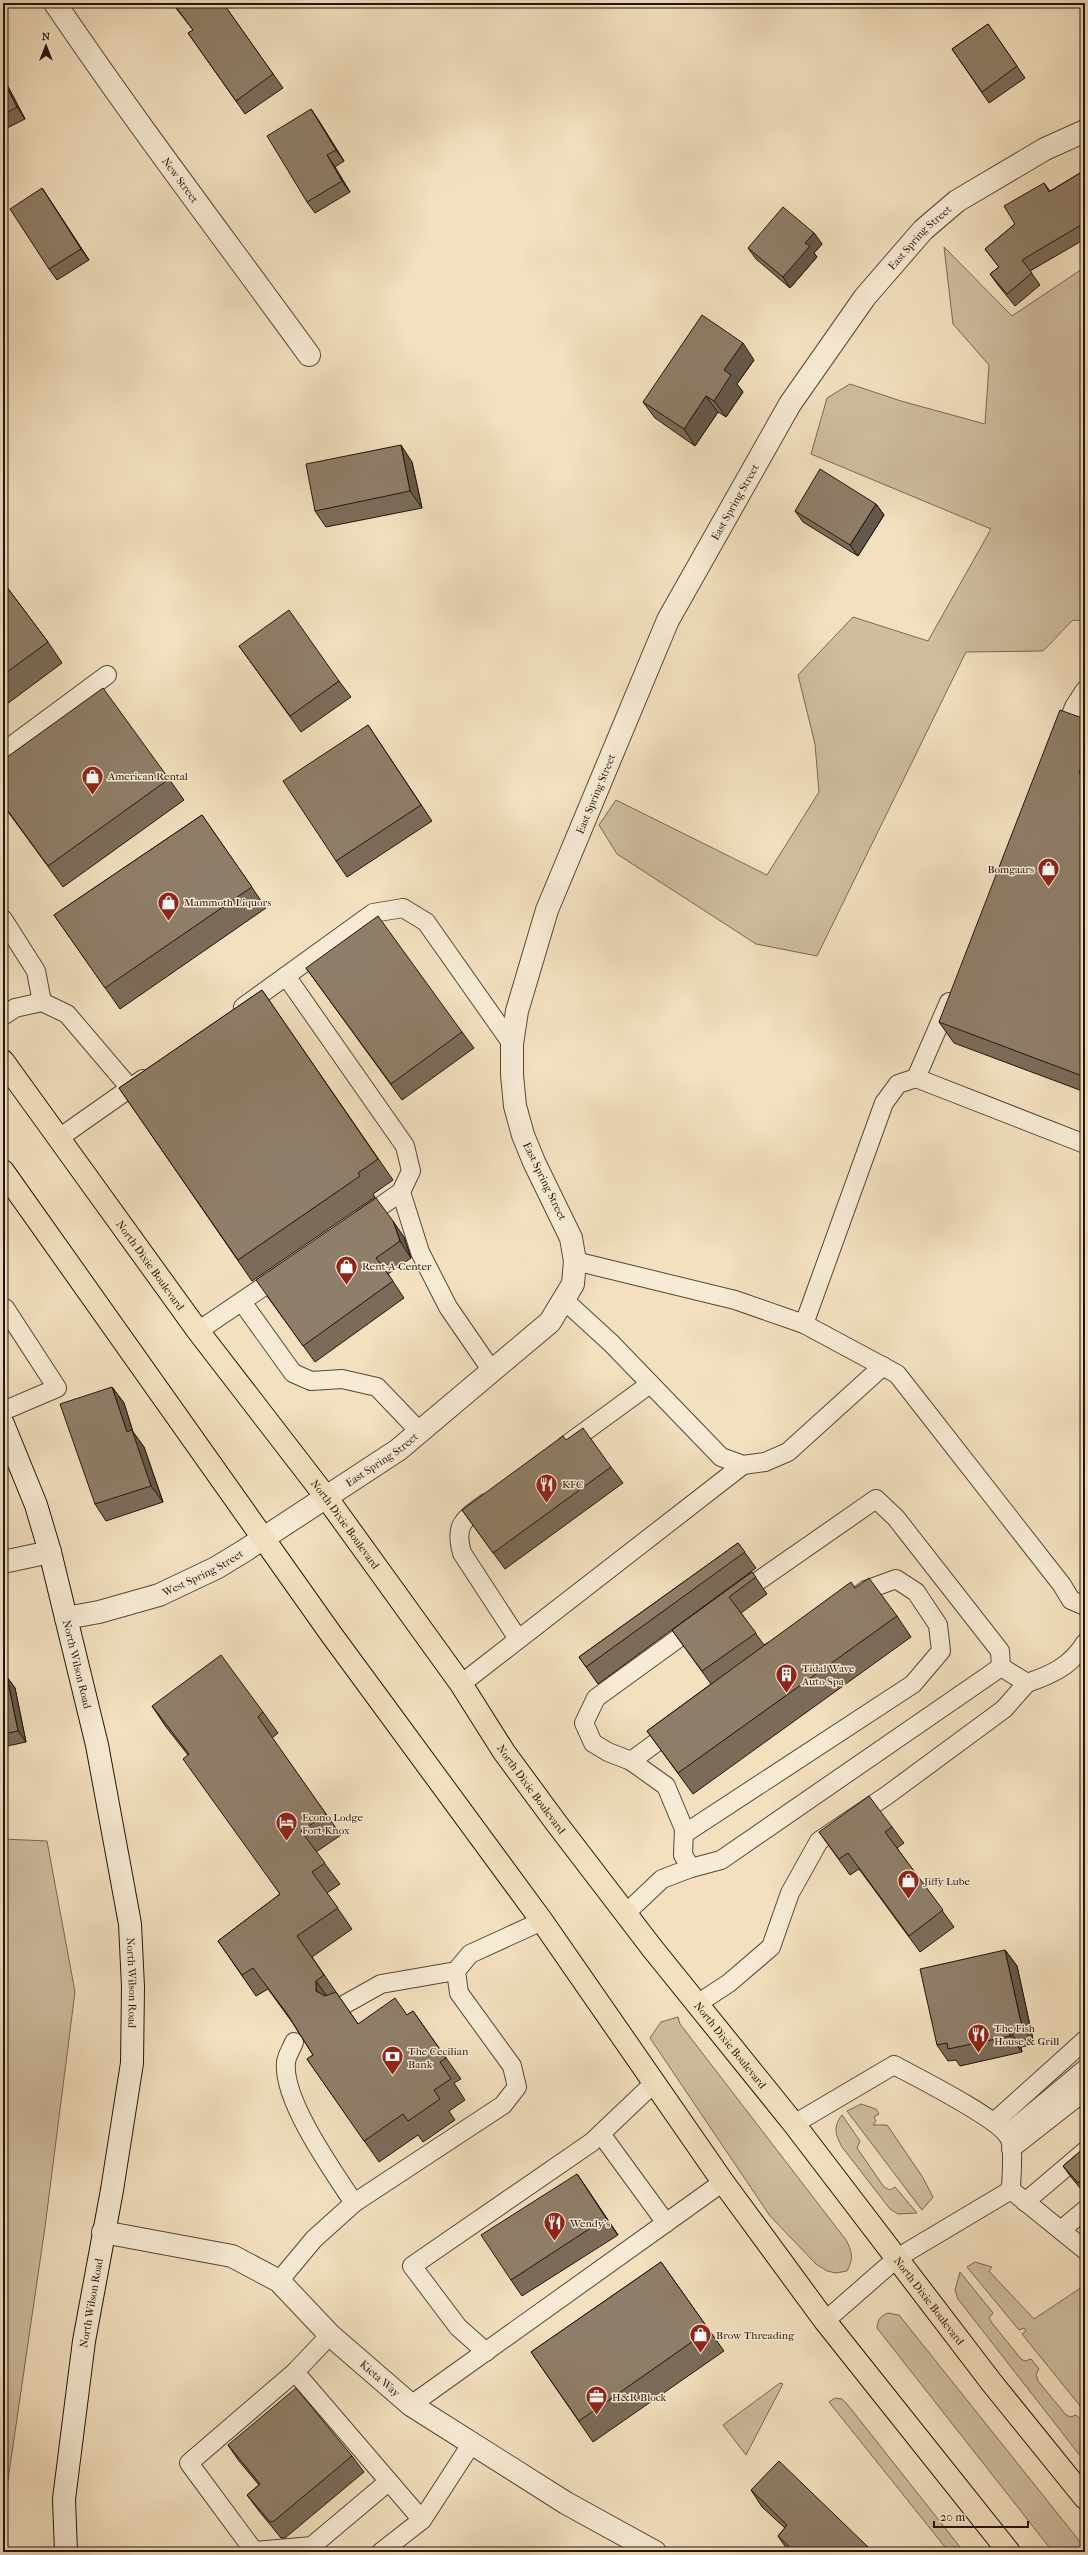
<svg xmlns="http://www.w3.org/2000/svg" width="1088" height="2555" viewBox="0 0 1088 2555" font-family="'IM FELL French Canon',serif">
  <style>
    .green { fill: #cfbda0; stroke: #786856 }
    .lines { fill: none; stroke-linecap: round; stroke-linejoin: round }
    .service-casing { stroke: #564738; stroke-width: 20 }
    .minor-casing { stroke: #564738; stroke-width: 24 }
    .tertiary-casing { stroke: #564738; stroke-width: 24 }
    .secondary-casing { stroke: #22140b; stroke-width: 24 }
    .trunk-casing { stroke: #22140b; stroke-width: 24 }
    .service { stroke: #f7ebd5; stroke-width: 18 }
    .minor { stroke: #f7ebd5; stroke-width: 22 }
    .tertiary { stroke: #f7ebd5; stroke-width: 22 }
    .secondary { stroke: #f7ebd5; stroke-width: 22 }
    .trunk { stroke: #f3e0bf; stroke-width: 22 }
    .wall { fill: #7b6c5a; stroke: #22140b }
    .shaded-wall { fill: #64584a; stroke: #22140b }
    .building { fill: #8f7e69; stroke: #22140b }
    .labels { text-anchor: middle; stroke-width: 3; stroke-linejoin: round; paint-order: stroke }
    .street-label { font-size: 11px; fill: #22140b; stroke: #f7ebd5 }
    .poi-label { font-size: 11px; fill: #22140b; stroke: #f7ebd5; text-anchor: start }
  </style>
  <rect width="100%" height="100%" fill="#f3e0bf"/>
  <filter id="stains"><feTurbulence type="fractalNoise" baseFrequency=".005" numOctaves="4"/><feColorMatrix values="0 0 0 0 .2 0 0 0 0 .09 0 0 0 0 .02 0 0 0 .5 -.17"/></filter>
  <radialGradient id="worn" r=".72"><stop offset=".6" stop-color="#630" stop-opacity="0"/><stop offset="1" stop-color="#630" stop-opacity=".3"/></radialGradient>
  <g class="green">
    <polygon points="944,247 1012,316 1085,267 1085,621 1073,620 1043,651 966,652 817,956 756,944 617,854 599,825 616,800 767,875 819,792 815,744 798,675 853,617 928,641 991,529 811,454 827,398 850,384 901,401 985,424 989,365 953,324"/>
    <polygon points="3,1839 47,1841 75,1992 45,2227 3,2514"/>
    <path d="M678,2017L680,2024L846,2240C852,2251 854,2259 847,2271L836,2273L827,2271L816,2264L770,2216L650,2038L661,2022Z"/>
    <polygon points="861,2104 876,2109 879,2114 874,2117 876,2121 873,2125 887,2125 922,2176 933,2197 922,2210 847,2111"/>
    <path d="M842,2115L860,2141L857,2148L884,2187L890,2190L895,2187L917,2213L898,2214L890,2209L842,2147C835,2134 833,2127 842,2115Z"/>
    <polygon points="975,2262 992,2267 989,2271 1034,2319 1085,2285 1085,2412 1022,2334 1026,2331 1024,2328 1019,2330 967,2267"/>
    <polygon points="960,2272 993,2313 989,2318 992,2323 1021,2359 1025,2361 1031,2359 1039,2369 1036,2374 1038,2381 1066,2415 1071,2417 1076,2415 1085,2424 1081,2431 1085,2437 1085,2462 958,2299 955,2290"/>
    <path d="M888,2313L899,2315L1085,2548V2552H1053L877,2328C878,2319 880,2316 888,2313Z"/>
    <polygon points="780,2383 783,2384 746,2455 723,2425"/>
    <polygon points="835,2398 842,2399 847,2404 964,2552 949,2552 829,2402"/>
  </g>
  <g class="lines">
    <defs>
      <g id="service">
        <polyline points="1062,737 1074,707 1085,690"/>
        <polyline points="3,752 107,675"/>
        <polyline points="3,919 36,971 42,1002"/>
        <polyline points="286,976 405,1146 411,1171 401,1192 362,1219"/>
        <polyline points="243,1007 373,913 403,908 426,922 512,1044"/>
        <polyline points="3,1016 15,1008 42,1002 67,1014 130,1088"/>
        <polyline points="916,1078 1085,1144"/>
        <polyline points="59,1138 143,1079"/>
        <polyline points="401,1192 420,1252 448,1307 492,1371"/>
        <polyline points="575,1261 735,1300 804,1324 897,1374 1062,1585 1071,1600 1085,1606"/>
        <polyline points="564,1300 611,1343 721,1457 743,1465 765,1462 788,1452 883,1366"/>
        <polyline points="242,1302 293,1373 311,1381 342,1379 377,1387 420,1432"/>
        <polyline points="3,1310 5,1308 57,1388 3,1411"/>
        <polyline points="804,1324 884,1103 898,1084 916,1078 949,1002"/>
        <polyline points="198,1331 282,1274"/>
        <polyline points="565,1446 650,1384"/>
        <path d="M486,1503C464,1519 454,1524 462,1553L518,1639"/>
        <path d="M1001,1667L1027,1683C1051,1675 1071,1666 1085,1643"/>
        <polyline points="461,1684 743,1465"/>
        <polyline points="631,1761 676,1728"/>
        <polyline points="684,1834 913,1684 941,1651 938,1625 916,1592 896,1579 866,1590 855,1598"/>
        <polyline points="691,1868 683,1855 684,1829 666,1786 631,1761 608,1752 593,1743 584,1723 596,1698 698,1624"/>
        <polyline points="625,1914 662,1879 691,1868 721,1860 1001,1667 1000,1651 896,1518 876,1499 738,1595"/>
        <polyline points="697,2004 729,1983 771,1947 790,1893 819,1841 886,1796 1004,1709 1027,1683"/>
        <polyline points="340,2007 381,1984 456,1971"/>
        <path d="M294,2042C292,2048 287,2055 286,2062C282,2100 333,2171 354,2203"/>
        <polyline points="994,2122 1085,2040"/>
        <path d="M794,2124L894,2065C918,2078 996,2117 1008,2136C1015,2145 1011,2178 1011,2190L897,2258L825,2321"/>
        <polyline points="601,2134 666,2223"/>
        <polyline points="1007,2134 1085,2069"/>
        <polyline points="1011,2149 1085,2091"/>
        <polyline points="1011,2190 1085,2250"/>
        <polyline points="1025,2202 1085,2151"/>
        <polyline points="1061,2230 1085,2210"/>
        <polyline points="279,2281 314,2239 354,2203 503,2105 517,2087 512,2066 459,1993 456,1971 470,1954 542,1921"/>
        <polyline points="486,2352 458,2327 412,2266 592,2142 654,2083"/>
        <polyline points="295,2372 330,2335"/>
        <polyline points="411,2405 723,2182"/>
        <polyline points="388,2482 312,2546 254,2551 189,2463 295,2372 422,2520"/>
        <polyline points="381,2552 422,2520 472,2443"/>
      </g>
      <g id="minor">
        <path id="s1" d="M55,3C136,123 224,238 309,355"/>
        <polyline points="3,1562 50,1552"/>
        <path id="s2" d="M66,1618L99,1612L159,1595L216,1568L244,1551L398,1450L550,1322L573,1284L575,1261L571,1238L534,1162L523,1135L515,1106L512,1075V1044L517,1011L547,910L668,620L790,404L865,297L923,230L957,201L1045,149L1085,131"/>
      </g>
      <g id="tertiary">
        <path id="s3" d="M103,2232L232,2256L279,2281L330,2335L411,2405L566,2503L655,2552"/>
      </g>
      <g id="secondary">
        <path id="s4" d="M3,1424L36,1505L50,1552L97,1745L130,1924L133,1987L132,2063L112,2190L84,2341L64,2499L66,2552"/>
      </g>
      <g id="trunk">
        <path id="s5" d="M3,1061L198,1331L326,1497L461,1684L504,1752L557,1824L652,1948L794,2124L992,2383L1085,2498"/>
        <polyline points="3,1171 331,1634 542,1921 723,2182 825,2321 1009,2552"/>
      </g>
    </defs>
    <use href="#service" class="service-casing"/>
    <use href="#minor" class="minor-casing"/>
    <use href="#tertiary" class="tertiary-casing"/>
    <use href="#secondary" class="secondary-casing"/>
    <use href="#trunk" class="trunk-casing"/>
    <use href="#service" class="service"/>
    <use href="#minor" class="minor"/>
    <use href="#tertiary" class="tertiary"/>
    <use href="#secondary" class="secondary"/>
    <use href="#trunk" class="trunk"/>
  </g>
  <g class="wall">
    <polygon points="172,3 223,3 283,88 245,114 188,33 193,30"/>
    <polygon points="988,24 1025,78 989,103 952,49"/>
    <polygon points="3,77 25,119 3,130"/>
    <polygon points="311,109 319,121 344,161 335,167 350,192 315,213 307,202"/>
    <polygon points="1085,170 1085,239 1030,271 1040,285 1015,306 998,285 990,274 999,267 985,249 1015,224 1044,183 1050,191"/>
    <polygon points="42,188 89,260 57,280 49,269"/>
    <polygon points="814,233 822,244 814,253 817,257 790,288 756,259 748,248"/>
    <polygon points="754,360 737,384 743,392 726,417 718,412 695,446 655,418 643,402"/>
    <polygon points="412,462 422,508 326,527 315,511"/>
    <polygon points="876,504 884,515 858,556 803,522 795,511"/>
    <polygon points="3,582 48,642 62,663 3,707"/>
    <polygon points="239,646 339,681 351,697 301,732"/>
    <polygon points="1085,719 1085,1092 954,1043 939,1022"/>
    <polygon points="368,725 432,821 347,877 336,861"/>
    <polygon points="3,760 169,779 184,800 63,887 3,805"/>
    <polygon points="202,815 266,908 120,1009 54,915"/>
    <polygon points="306,968 462,1032 474,1048 402,1100"/>
    <polygon points="262,990 393,1180 373,1194 375,1197 252,1281 119,1088"/>
    <polygon points="404,1237 411,1258 388,1274 404,1298 315,1362 267,1296"/>
    <polygon points="112,1387 124,1403 133,1432 144,1447 163,1502 106,1521 95,1504"/>
    <polygon points="566,1440 611,1467 623,1483 505,1569 462,1510"/>
    <polygon points="738,1543 756,1568 598,1684 579,1657"/>
    <polygon points="752,1572 767,1594 741,1613 764,1645 855,1588 897,1616 911,1637 693,1794 647,1731 711,1684 672,1630"/>
    <polygon points="3,1677 7,1677 15,1688 26,1742 3,1747"/>
    <polygon points="152,1706 263,1712 278,1733 272,1738 341,1835 316,1852 340,1884 327,1893 352,1929 312,1957 358,2024 407,2015 413,2011 461,2079 454,2083 465,2100 449,2111 455,2120 423,2142 418,2135 379,2162 307,2059 313,2055 292,2022 268,1989 256,1996 218,1941 280,1894 188,1755 166,1727"/>
    <polygon points="892,1827 904,1843 897,1848 954,1927 920,1952 859,1869 850,1875 819,1832"/>
    <polygon points="1005,1950 1017,1966 1034,2044 1021,2047 1022,2052 960,2066 956,2060 948,2061 937,2045"/>
    <polygon points="1085,2145 1085,2194 1071,2177 1063,2166 1084,2148"/>
    <polygon points="577,2174 618,2235 522,2296 511,2280"/>
    <polygon points="661,2262 724,2351 593,2442 531,2352"/>
    <polygon points="228,2445 352,2456 364,2472 285,2538 281,2538 259,2511 247,2495 259,2485 239,2461"/>
    <polygon points="751,2490 867,2546 872,2552 789,2552 778,2536 785,2528 762,2507"/>
  </g>
  <g class="shaded-wall">
    <polygon points="3,77 25,119 17,107 3,80"/>
    <polygon points="311,109 319,121 344,161 336,150"/>
    <polygon points="327,155 335,167 350,192 342,181"/>
    <polygon points="42,188 50,200 89,260 81,249"/>
    <polygon points="814,233 822,244 814,253 817,257 790,288 783,277 805,243"/>
    <polygon points="743,343 754,360 737,384 743,392 726,417 714,401 724,370"/>
    <polygon points="706,396 718,412 695,446 684,429"/>
    <polygon points="401,445 412,462 422,508 410,491"/>
    <polygon points="876,504 884,515 858,556 850,545"/>
    <polygon points="1085,757 1085,781 1079,773"/>
    <polygon points="393,1221 404,1237 411,1258 400,1241"/>
    <polygon points="112,1387 124,1403 133,1432 144,1447 163,1502 151,1486 127,1432"/>
    <polygon points="7,1677 15,1688 26,1742 18,1731"/>
    <polygon points="1005,1950 1017,1966 1034,2044 1022,2027"/>
    <polygon points="316,1981 331,2002 316,1991"/>
    <polygon points="1009,2030 1021,2047 1022,2052 1010,2036"/>
    <polygon points="577,2174 588,2190 618,2235 606,2218"/>
  </g>
  <g class="building">
    <polygon points="173,3 223,3 273,74 236,101 188,33 193,30"/>
    <polygon points="988,24 1017,66 982,92 952,49"/>
    <polygon points="3,80 17,107 3,115"/>
    <polygon points="311,109 336,150 327,155 342,181 307,202 267,136"/>
    <polygon points="1085,170 1085,231 1081,225 1022,260 1032,273 1007,294 990,274 999,267 985,249 1015,224 1004,206 1044,183 1049,192"/>
    <polygon points="42,188 81,249 49,269 10,209"/>
    <polygon points="783,207 814,233 805,243 810,246 783,277 748,248"/>
    <polygon points="702,315 743,343 724,370 731,375 714,401 706,396 684,429 643,402"/>
    <polygon points="401,445 410,491 315,511 306,464"/>
    <polygon points="820,469 876,504 850,545 795,511"/>
    <polygon points="3,582 48,642 3,675"/>
    <polygon points="289,610 339,681 290,716 239,646"/>
    <polygon points="103,688 169,779 48,866 3,804 3,760"/>
    <polygon points="1060,710 1085,719 1085,757 1079,773 1085,775 1085,1077 939,1022"/>
    <polygon points="368,725 421,805 336,861 283,781"/>
    <polygon points="202,815 252,887 105,988 54,915"/>
    <polygon points="378,916 462,1032 391,1084 306,968"/>
    <polygon points="262,990 378,1159 358,1173 360,1176 238,1260 119,1088"/>
    <polygon points="376,1198 393,1221 400,1241 376,1258 393,1281 303,1346 256,1280"/>
    <polygon points="112,1387 127,1432 132,1430 151,1486 95,1504 60,1404"/>
    <polygon points="583,1428 611,1467 493,1553 462,1510 563,1436 566,1440"/>
    <polygon points="738,1543 745,1552 586,1667 579,1657"/>
    <polygon points="752,1572 756,1577 729,1597 756,1633 702,1671 672,1630"/>
    <polygon points="869,1578 897,1616 678,1773 647,1731 851,1582 855,1588"/>
    <polygon points="221,1655 263,1712 258,1717 326,1814 301,1831 325,1863 312,1872 338,1908 297,1936 324,1975 316,1981 316,1991 325,1996 336,1992 358,2024 395,1998 407,2015 413,2011 446,2058 440,2062 451,2079 434,2090 440,2099 408,2121 403,2114 364,2141 307,2059 313,2055 288,2015 253,1968 242,1975 218,1941 280,1894 183,1759 189,1754 152,1706"/>
    <polygon points="3,1677 7,1677 18,1731 3,1734"/>
    <polygon points="869,1796 892,1827 885,1832 943,1910 909,1936 848,1853 839,1859 819,1832"/>
    <polygon points="1005,1950 1022,2027 1009,2030 1010,2036 948,2049 947,2043 937,2045 920,1969"/>
    <polygon points="1085,2145 1085,2177 1078,2183 1063,2166 1084,2148"/>
    <polygon points="577,2174 606,2218 511,2280 481,2235"/>
    <polygon points="661,2262 709,2330 579,2421 531,2352"/>
    <polygon points="296,2388 352,2456 274,2521 270,2522 247,2495 260,2484 228,2445"/>
    <polygon points="779,2461 867,2546 862,2552 795,2552 778,2536 787,2525 751,2490"/>
  </g>
  <defs>
    <symbol id="shop-pin" viewBox="-11 -11 22 30"><path d="M0 17L-7.5 6A9.5 9.5 0 1 1 7.5 6Z" fill="#8f2418" stroke="#f7ebd5"/><path d="M-5-2.5h2.3a2.7 3.5 0 0 1 5.4 0H5L5.5 6h-11ZM-1.5-2.5h3a1.5 2.3 0 0 0-3 0Z" fill="#fff"/></symbol>
    <symbol id="restaurant-pin" viewBox="-11 -11 22 30"><path d="M0 17L-7.5 6A9.5 9.5 0 1 1 7.5 6Z" fill="#8f2418" stroke="#f7ebd5"/><path d="M-5-6h1v4h1v-4h1v4h1v-4h1v5L-1.5 .5V6h-2V.5L-5-1ZM5-6V6H3V1.5H1.5Q1.5-4 5-6Z" fill="#fff"/></symbol>
    <symbol id="building-pin" viewBox="-11 -11 22 30"><path d="M0 17L-7.5 6A9.5 9.5 0 1 1 7.5 6Z" fill="#8f2418" stroke="#f7ebd5"/><path d="M-4-6H4V6H1V3H-1V6H-4ZM-2.5-4.3h1.7v1.8h-1.7ZM.8-4.3h1.7v1.8H.8ZM-2.5-1h1.7V.8h-1.7ZM.8-1h1.7V.8H.8Z" fill="#fff"/></symbol>
    <symbol id="hotel-pin" viewBox="-11 -11 22 30"><path d="M0 17L-7.5 6A9.5 9.5 0 1 1 7.5 6Z" fill="#8f2418" stroke="#f7ebd5"/><path d="M-6-4.5h1.5V1H6V5H4.5V3h-9V5H-6ZM-4 0a1.8 1.8 0 1 1 3.6 0ZM.5 0V-2.5h3Q6-2.5 6 0Z" fill="#fff"/></symbol>
    <symbol id="bank-pin" viewBox="-11 -11 22 30"><path d="M0 17L-7.5 6A9.5 9.5 0 1 1 7.5 6Z" fill="#8f2418" stroke="#f7ebd5"/><path d="M-6-4H6V4H-6ZM0-2.3a2.3 2.3 0 1 0 0 4.6a2.3 2.3 0 1 0 0-4.6Z" fill="#fff"/></symbol>
    <symbol id="office-pin" viewBox="-11 -11 22 30"><path d="M0 17L-7.5 6A9.5 9.5 0 1 1 7.5 6Z" fill="#8f2418" stroke="#f7ebd5"/><path d="M-6-3h4V-5.5h4V-3h4V5H-6ZM-1-4.5V-3h2v-1.5ZM-6 0V1H6V0Z" fill="#fff"/></symbol>
  </defs>
  <g fill-rule="evenodd">
    <use href="#shop-pin" x="80" y="764" width="25" height="34"/>
    <use href="#shop-pin" x="1036" y="856" width="25" height="34"/>
    <use href="#shop-pin" x="156" y="890" width="25" height="34"/>
    <use href="#shop-pin" x="334" y="1254" width="25" height="34"/>
    <use href="#restaurant-pin" x="534" y="1472" width="25" height="34"/>
    <use href="#building-pin" x="774" y="1662" width="25" height="34"/>
    <use href="#hotel-pin" x="274" y="1810" width="25" height="34"/>
    <use href="#shop-pin" x="896" y="1868" width="25" height="34"/>
    <use href="#restaurant-pin" x="966" y="2022" width="25" height="34"/>
    <use href="#bank-pin" x="380" y="2044" width="25" height="34"/>
    <use href="#restaurant-pin" x="542" y="2210" width="25" height="34"/>
    <use href="#shop-pin" x="688" y="2322" width="25" height="34"/>
    <use href="#office-pin" x="584" y="2384" width="25" height="34"/>
  </g>
  <g class="labels">
    <g class="street-label">
      <text dy="4" stroke="none"><textPath href="#s1" startOffset="217">New Street</textPath></text>
      <text dy="4" stroke="none"><textPath href="#s2" startOffset="1784">East Spring Street</textPath></text>
      <text dy="4" stroke="none"><textPath href="#s2" startOffset="1460">East Spring Street</textPath></text>
      <text dy="4" stroke="none"><textPath href="#s2" startOffset="1136">East Spring Street</textPath></text>
      <text transform="translate(545 1181) rotate(64)" y="4">East Spring Street</text>
      <text dy="4" stroke="none"><textPath href="#s5" startOffset="252">North Dixie Boulevard</textPath></text>
      <text dy="4" stroke="none"><textPath href="#s2" startOffset="357">East Spring Street</textPath></text>
      <text dy="4" stroke="none"><textPath href="#s5" startOffset="576">North Dixie Boulevard</textPath></text>
      <text dy="4" stroke="none"><textPath href="#s2" startOffset="145">West Spring Street</textPath></text>
      <text dy="4" stroke="none"><textPath href="#s4" startOffset="252">North Wilson Road</textPath></text>
      <text dy="4" stroke="none"><textPath href="#s5" startOffset="900">North Dixie Boulevard</textPath></text>
      <text dy="4" stroke="none"><textPath href="#s4" startOffset="576">North Wilson Road</textPath></text>
      <text dy="4" stroke="none"><textPath href="#s5" startOffset="1224">North Dixie Boulevard</textPath></text>
      <text dy="4" stroke="none"><textPath href="#s5" startOffset="1548">North Dixie Boulevard</textPath></text>
      <text transform="translate(91 2303) rotate(-80)" y="4">North Wilson Road</text>
      <text dy="4" stroke="none"><textPath href="#s3" startOffset="325">Kieta Way</textPath></text>
    </g>
    <g class="poi-label">
      <text x="108" y="780">American Rental</text>
      <text x="1034" y="873" text-anchor="end">Bomgaars</text>
      <text x="184" y="906">Mammoth Liquors</text>
      <text x="362" y="1270">Rent-A-Center</text>
      <text x="562" y="1488">KFC</text>
      <text x="802" y="1672">Tidal Wave<tspan x="802" dy="13">Auto Spa</tspan></text>
      <text x="302" y="1821">Econo Lodge<tspan x="302" dy="13">Fort Knox</tspan></text>
      <text x="924" y="1885">Jiffy Lube</text>
      <text x="994" y="2032">The Fish<tspan x="994" dy="13">House &amp; Grill</tspan></text>
      <text x="408" y="2055">The Cecilian<tspan x="408" dy="13">Bank</tspan></text>
      <text x="570" y="2227">Wendy's</text>
      <text x="716" y="2339">Brow Threading</text>
      <text x="612" y="2401">H&amp;R Block</text>
    </g>
  </g>
  <rect width="1088" height="2555" fill="none" stroke="#f3e0bf" stroke-width="16"/>
  <rect x="4" y="4" width="1080" height="2547" fill="none" stroke="#22140b" stroke-width="2"/>
  <rect x="8" y="8" width="1072" height="2539" fill="none" stroke="#22140b"/>
  <g transform="translate(46 46)" stroke="#f7ebd5" stroke-width="3" paint-order="stroke">
  <path d="M0-3L7 15L0 10L-7 15Z" fill="#22140b"/>
  <text y="-6" font-size="11" font-weight="bold" text-anchor="middle" fill="#22140b">N</text>
  </g>
  <path d="M934 2521v6h94v-6" fill="none" stroke="#22140b" stroke-width="2"/>
  <text x="940" y="2521" font-size="12" fill="#22140b" stroke="#f7ebd5" stroke-width="3" paint-order="stroke">20 m</text>
  <rect width="100%" height="100%" filter="url(#stains)"/>
  <rect width="100%" height="100%" fill="url(#worn)"/>
</svg>
